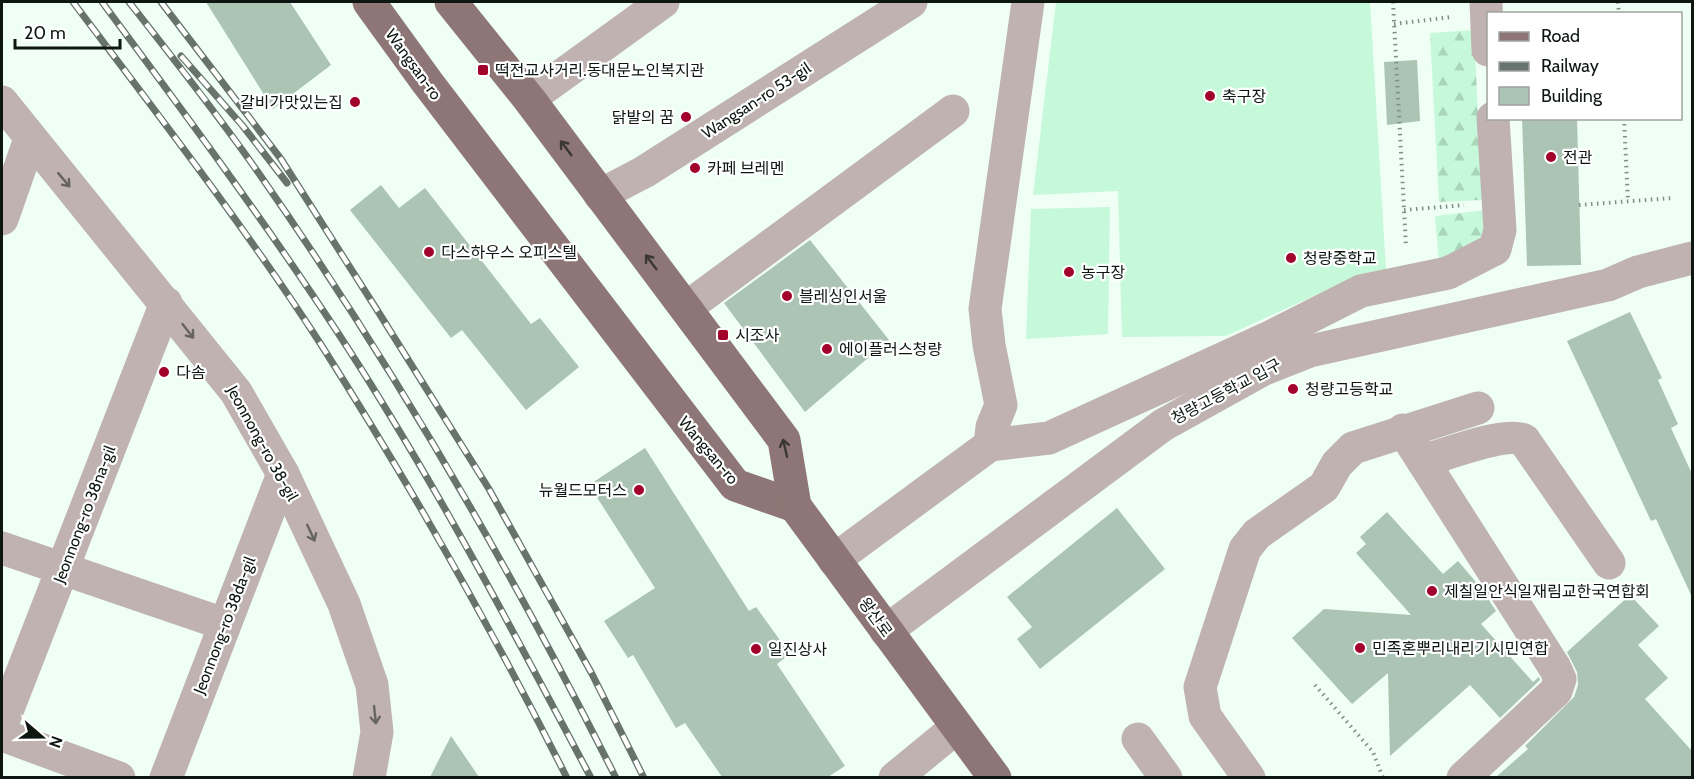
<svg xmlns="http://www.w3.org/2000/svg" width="1694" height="779" viewBox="0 0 1694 779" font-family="Cabin,'Noto Sans KR',sans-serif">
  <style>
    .forest { fill: url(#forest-firs) }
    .pitch { fill: #c6f9d9 }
    .building { fill: #abc4b4 }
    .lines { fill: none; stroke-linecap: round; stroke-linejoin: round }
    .path { stroke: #818e86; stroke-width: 4; stroke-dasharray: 1.5 4.5; stroke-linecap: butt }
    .minor { stroke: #bfb2b1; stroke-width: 33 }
    .major { stroke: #8d7675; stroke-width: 33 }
    .rail-casing { stroke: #67736c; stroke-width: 7 }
    .rail { stroke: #fff; stroke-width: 4.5; stroke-dasharray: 14; stroke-linecap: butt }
    .oneway { stroke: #3a3834 }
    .oneway2 { stroke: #666461 }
    .poi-dot { fill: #a1012a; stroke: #fff; stroke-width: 2 }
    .labels { text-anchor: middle; stroke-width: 4.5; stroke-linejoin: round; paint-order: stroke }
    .street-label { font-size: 16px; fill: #0d1611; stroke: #fff }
    .poi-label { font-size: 16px; fill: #0d1611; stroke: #fff; text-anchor: start }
  </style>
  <defs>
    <pattern id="forest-firs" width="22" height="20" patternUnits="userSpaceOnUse" patternTransform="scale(1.5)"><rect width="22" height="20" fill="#c6f9d9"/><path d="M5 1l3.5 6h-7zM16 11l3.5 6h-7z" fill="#a9d5b9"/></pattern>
  </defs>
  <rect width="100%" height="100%" fill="#effff5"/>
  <g class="forest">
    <polygon points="1474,30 1482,200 1439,202 1430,33"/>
    <polygon points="1487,210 1484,234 1480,239 1439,262 1435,216"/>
  </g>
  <g class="pitch">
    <polygon points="1056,2 1370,2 1386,270 1355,277 1226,336 1122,337 1118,191 1033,195"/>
    <polygon points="1110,207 1108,334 1026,339 1031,209"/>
  </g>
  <g class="building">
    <polygon points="206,2 290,2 331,65 273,109"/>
    <polygon points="1417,60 1420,121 1387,125 1384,62"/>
    <polygon points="1522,118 1577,118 1581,265 1527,266"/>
    <polygon points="381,185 399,208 425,188 531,324 540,318 579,367 526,410 462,330 451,338 350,210"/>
    <polygon points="810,240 889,340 805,412 724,303"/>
    <polygon points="1630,312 1662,378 1658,380 1678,424 1671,428 1692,474 1692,597 1656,519 1651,521 1567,341"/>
    <polygon points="645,448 749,611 756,607 790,654 777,664 845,766 828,777 722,777 685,723 676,728 633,655 628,658 604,621 655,588 589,485"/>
    <polygon points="1117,508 1165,569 1040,669 1017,639 1032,627 1007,597"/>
    <polygon points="1387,512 1443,574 1458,561 1481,588 1496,611 1481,624 1533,682 1539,677 1540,680 1500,718 1470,685 1390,756 1388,673 1352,704 1292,638 1324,609 1411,615 1356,553 1366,544 1360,537"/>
    <polygon points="1630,595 1659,626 1638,645 1668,678 1645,699 1692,751 1692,777 1496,777 1528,749 1525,746 1574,697 1578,685 1577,672 1567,652"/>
    <polygon points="451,736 479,777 430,777"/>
  </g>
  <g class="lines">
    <g class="path">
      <polyline points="1393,2 1406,247"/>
      <polyline points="1618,2 1619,14"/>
      <polyline points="1394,24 1451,17"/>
      <polyline points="1624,118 1628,201"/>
      <polyline points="1579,205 1672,198"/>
      <polyline points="1404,210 1464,205"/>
      <polyline points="1315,685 1373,752 1383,778"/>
    </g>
    <g class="minor">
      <polyline points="1486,2 1488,50"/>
      <polyline points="529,99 663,2"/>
      <polyline points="2,102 236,392 283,474 344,604 372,685 377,732 369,778"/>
      <polyline points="600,195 644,172 911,2"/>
      <polyline points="2,219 30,139"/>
      <polyline points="686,308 953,111"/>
      <polyline points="1403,430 1555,668 1560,679 1556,691 1463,778"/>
      <polyline points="990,445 992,427 1001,405 989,345 985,309 1028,2"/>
      <path d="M1423,461C1444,455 1506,431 1524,440L1609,563"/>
      <polyline points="2,548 224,624"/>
      <polyline points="834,560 990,445 1049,438 1270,337 1361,291 1448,273 1495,249 1500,230 1493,118"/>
      <polyline points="886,631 1163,425 1262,370 1310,351 1608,285 1638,272 1692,258"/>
      <polyline points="2,724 166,303"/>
      <polyline points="2,735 119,778"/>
      <polyline points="1138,739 1166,778"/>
      <polyline points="166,778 283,474"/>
      <polyline points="895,778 957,727"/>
      <polyline points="1249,778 1205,716 1200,687 1245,549 1257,534 1324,487 1337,464 1353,448 1478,408"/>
    </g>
    <g class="major">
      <polyline points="369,2 427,82 735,485 795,506"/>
      <polyline points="451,2 529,99 784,440 795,506 995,778"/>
    </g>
    <defs>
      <g id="rail">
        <path d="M73,2C156,112 245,227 320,343C409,483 492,629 567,778"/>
        <path d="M102,2C183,111 263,219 338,333C431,475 511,627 591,778"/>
        <path d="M129,2C173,58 218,115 260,175C393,366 511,569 616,778"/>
        <polyline points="161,2 281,159 379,313 489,489 592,674 644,778"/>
        <polyline points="181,56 242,125 287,183"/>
      </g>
    </defs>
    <use href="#rail" class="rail-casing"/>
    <use href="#rail" class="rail"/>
  </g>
  <defs><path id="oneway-shaft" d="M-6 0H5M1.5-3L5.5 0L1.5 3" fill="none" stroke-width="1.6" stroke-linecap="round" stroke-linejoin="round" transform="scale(1.5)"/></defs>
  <g class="oneway">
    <use href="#oneway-shaft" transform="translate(566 148) rotate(-127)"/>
    <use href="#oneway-shaft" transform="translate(651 262) rotate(-127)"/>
    <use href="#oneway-shaft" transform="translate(785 448) rotate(-103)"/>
  </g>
  <g class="oneway2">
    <use href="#oneway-shaft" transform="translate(64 180) rotate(50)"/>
    <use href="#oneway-shaft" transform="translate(188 331) rotate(52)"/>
    <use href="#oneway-shaft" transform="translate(311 533) rotate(65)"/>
    <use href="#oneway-shaft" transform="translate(375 715) rotate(84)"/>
  </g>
  <g class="poi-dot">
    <rect x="477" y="64" width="12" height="12" rx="3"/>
    <circle cx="1210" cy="96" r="6"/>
    <circle cx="355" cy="102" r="6"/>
    <circle cx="686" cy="117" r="6"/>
    <circle cx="1551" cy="157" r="6"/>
    <circle cx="695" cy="168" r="6"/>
    <circle cx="429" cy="252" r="6"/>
    <circle cx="1291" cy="258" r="6"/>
    <circle cx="1069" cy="272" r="6"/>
    <circle cx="787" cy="296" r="6"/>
    <rect x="717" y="329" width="12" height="12" rx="3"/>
    <circle cx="827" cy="349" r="6"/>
    <circle cx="164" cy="372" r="6"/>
    <circle cx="1293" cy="389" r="6"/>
    <circle cx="639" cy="490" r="6"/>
    <circle cx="1432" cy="591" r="6"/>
    <circle cx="1360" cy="648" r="6"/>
    <circle cx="756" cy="649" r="6"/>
  </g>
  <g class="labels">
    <g class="street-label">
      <text transform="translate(414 64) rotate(54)" y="6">Wangsan-ro</text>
      <text transform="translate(756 100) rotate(-33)" y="6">Wangsan-ro 53-gil</text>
      <text transform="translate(1226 391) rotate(-28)" y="6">청량고등학교 입구</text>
      <text transform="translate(263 443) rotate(61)" y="6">Jeonnong-ro 38-gil</text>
      <text transform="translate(709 450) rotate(50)" y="6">Wangsan-ro</text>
      <text transform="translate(84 514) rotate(-69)" y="6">Jeonnong-ro 38na-gil</text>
      <text transform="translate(876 617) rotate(54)" y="6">왕산로</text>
      <text transform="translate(224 625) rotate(-69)" y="6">Jeonnong-ro 38da-gil</text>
    </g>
    <g class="poi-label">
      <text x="495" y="76">떡전교사거리.동대문노인복지관</text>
      <text x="1222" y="102">축구장</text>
      <text x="343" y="108" text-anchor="end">갈비가맛있는집</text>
      <text x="674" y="123" text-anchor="end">닭발의 꿈</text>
      <text x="1563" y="163">전관</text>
      <text x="707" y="174">카페 브레멘</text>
      <text x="441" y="258">다스하우스 오피스텔</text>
      <text x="1303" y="264">청량중학교</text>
      <text x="1081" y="278">농구장</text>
      <text x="799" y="302">블레싱인서울</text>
      <text x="735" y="341">시조사</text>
      <text x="839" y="355">에이플러스청량</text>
      <text x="176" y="378">다솜</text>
      <text x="1305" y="395">청량고등학교</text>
      <text x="627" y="496" text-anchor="end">뉴월드모터스</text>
      <text x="1444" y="597">제칠일안식일재림교한국연합회</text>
      <text x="1372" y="654">민족혼뿌리내리기시민연합</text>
      <text x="768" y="655">일진상사</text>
    </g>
  </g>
  <rect width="1694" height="779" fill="none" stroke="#0d1611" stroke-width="6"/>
  <rect x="1487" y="12" width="195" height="108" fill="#ffffff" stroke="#9ea2a0" stroke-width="1.5"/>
  <rect x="1499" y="32" width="30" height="9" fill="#8d7675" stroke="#9ea2a0" stroke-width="1.5"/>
  <text x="1541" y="42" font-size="18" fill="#0d1611">Road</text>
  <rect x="1499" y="62" width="30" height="9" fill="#67736c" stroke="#9ea2a0" stroke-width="1.5"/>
  <text x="1541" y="72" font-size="18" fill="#0d1611">Railway</text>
  <rect x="1499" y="87" width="30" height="18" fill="#abc4b4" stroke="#9ea2a0" stroke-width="1.5"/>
  <text x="1541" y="102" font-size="18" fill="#0d1611">Building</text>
  <g transform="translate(42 737) rotate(110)" stroke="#ffffff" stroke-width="4.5" paint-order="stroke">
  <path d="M0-4.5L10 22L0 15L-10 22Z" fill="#0d1611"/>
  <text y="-9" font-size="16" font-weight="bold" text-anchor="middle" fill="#0d1611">N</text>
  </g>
  <path d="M15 39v9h105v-9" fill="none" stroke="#0d1611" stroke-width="3"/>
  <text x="24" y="39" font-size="18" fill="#0d1611" stroke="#ffffff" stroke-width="4.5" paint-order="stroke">20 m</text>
</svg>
